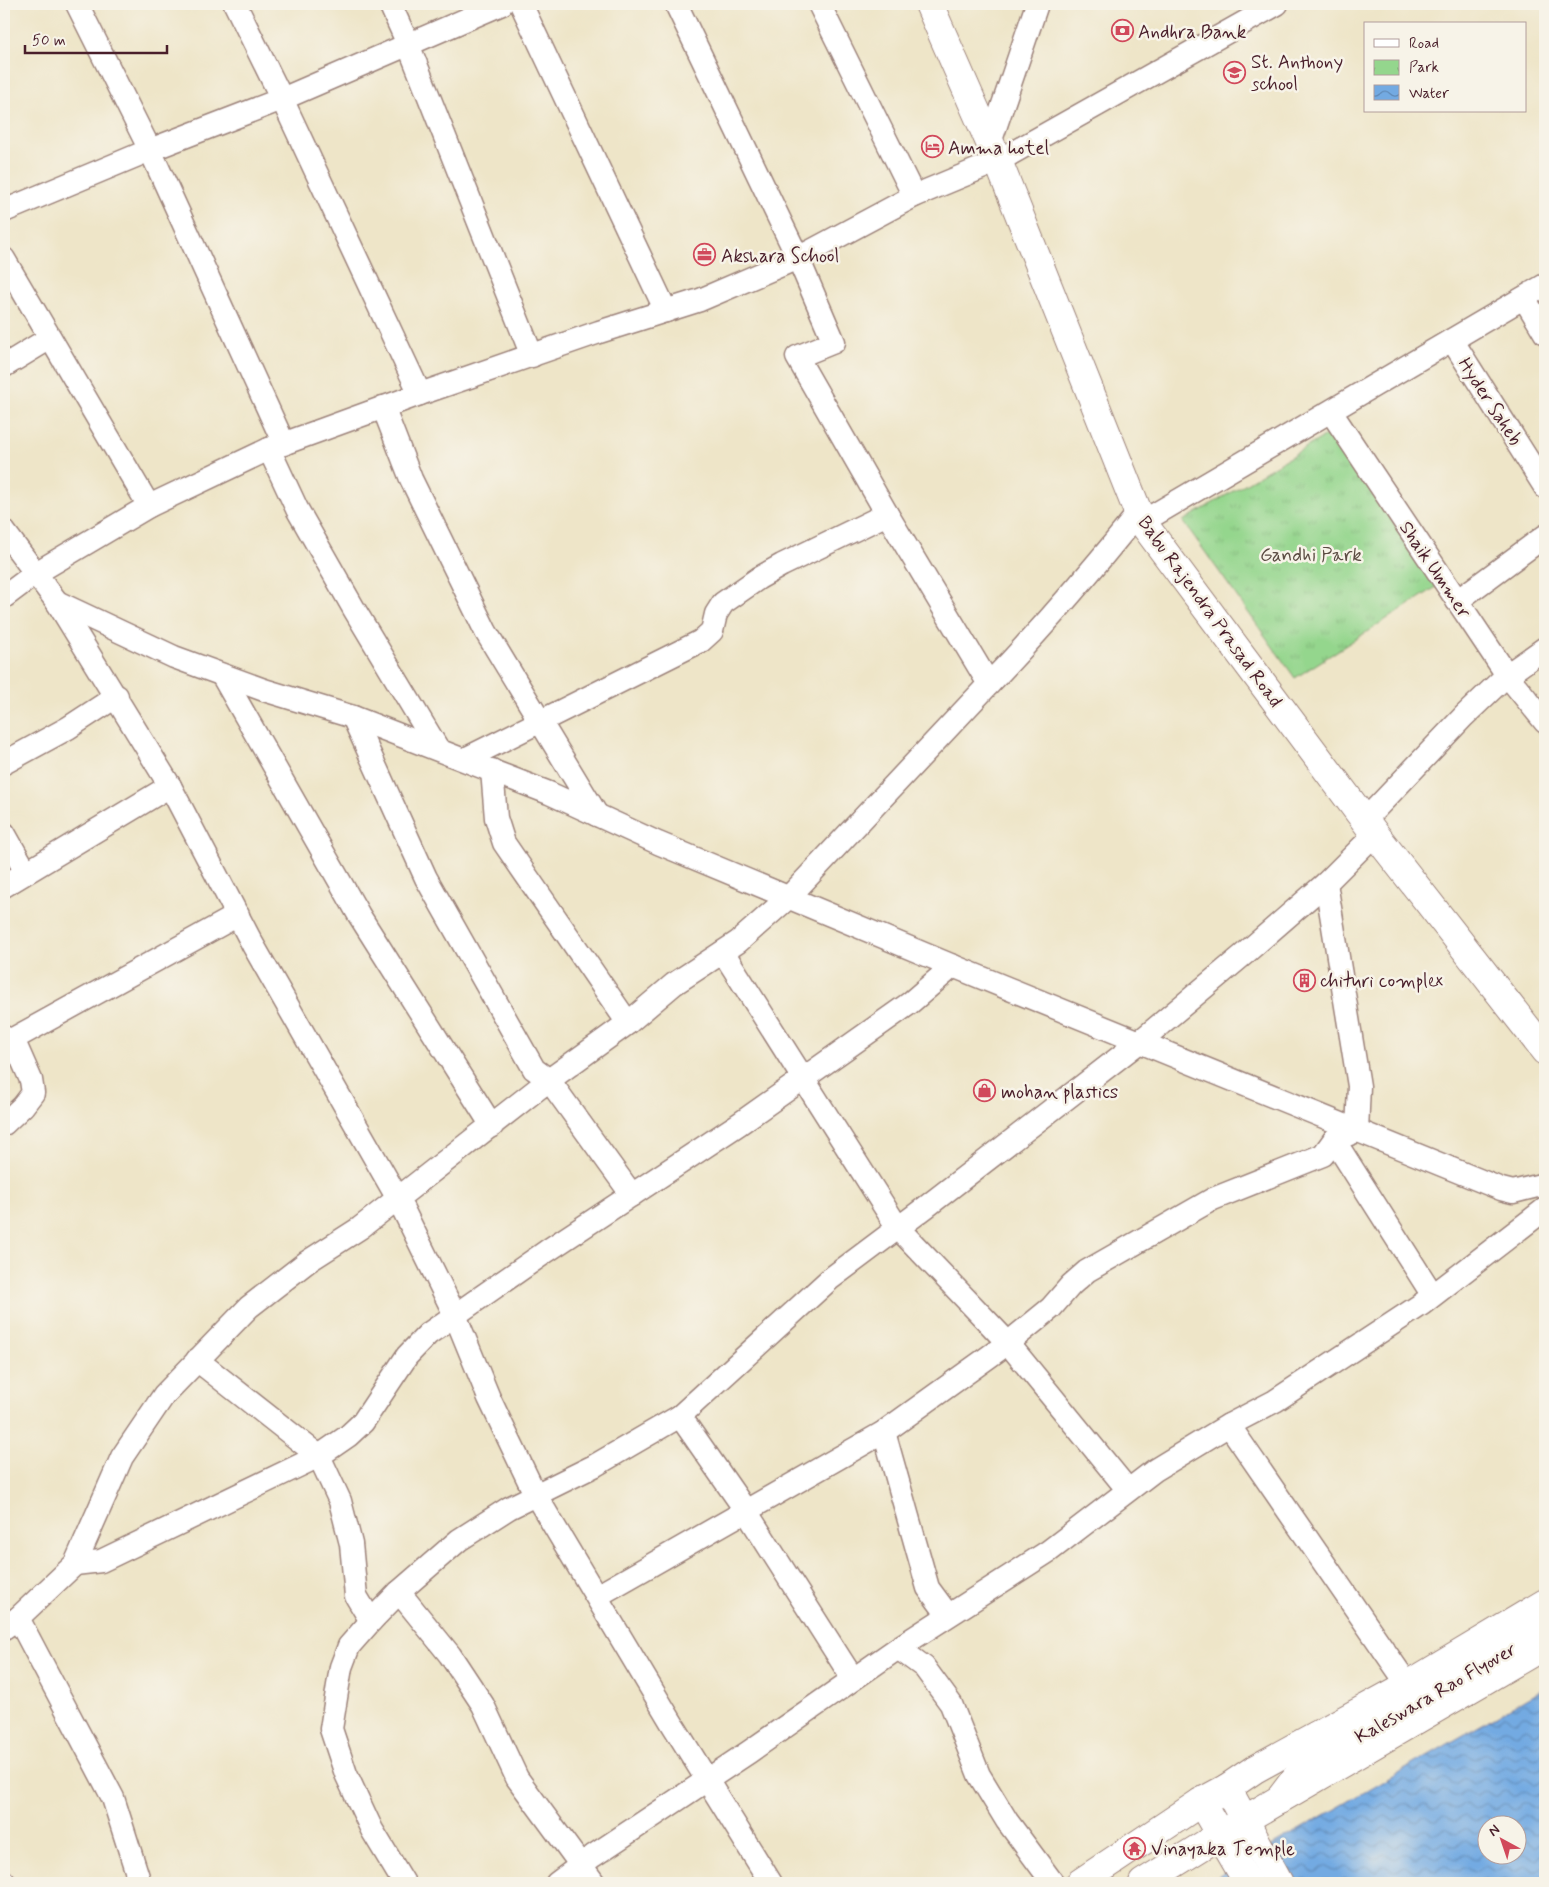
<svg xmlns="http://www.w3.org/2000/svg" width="1549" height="1887" viewBox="0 0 1549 1887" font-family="Mynerve,sans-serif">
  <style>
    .park { fill: url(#park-tufts); stroke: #6f7a5c }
    .water { fill: url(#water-waves); stroke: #5e6486; fill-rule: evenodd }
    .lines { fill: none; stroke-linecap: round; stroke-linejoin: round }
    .minor-casing { stroke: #9c827a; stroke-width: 25 }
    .tertiary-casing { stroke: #9c827a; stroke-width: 30 }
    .secondary-casing { stroke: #9c827a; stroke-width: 30 }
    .primary-casing { stroke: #9c827a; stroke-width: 30 }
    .minor { stroke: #fff; stroke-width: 22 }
    .tertiary { stroke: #fff; stroke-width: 28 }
    .secondary { stroke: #fff; stroke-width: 28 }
    .primary { stroke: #fff; stroke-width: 28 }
    .labels { text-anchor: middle; stroke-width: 5; stroke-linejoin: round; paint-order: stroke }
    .poi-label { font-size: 19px; fill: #4a1f2b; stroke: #f7f3e8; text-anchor: start }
    .street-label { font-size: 19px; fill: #4a1f2b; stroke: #f7f3e8 }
    .park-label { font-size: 19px; fill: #5c4d44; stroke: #f7f3e8 }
  </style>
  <defs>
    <pattern id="park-tufts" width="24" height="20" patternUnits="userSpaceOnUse" patternTransform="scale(1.25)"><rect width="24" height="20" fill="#94d68d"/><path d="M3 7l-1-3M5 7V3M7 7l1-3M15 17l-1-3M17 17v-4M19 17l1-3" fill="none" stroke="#81b77a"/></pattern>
    <pattern id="water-waves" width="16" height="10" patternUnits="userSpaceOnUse" patternTransform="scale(1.25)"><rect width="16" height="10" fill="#73aae2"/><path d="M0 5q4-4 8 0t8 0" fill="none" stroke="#608ab7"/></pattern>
  </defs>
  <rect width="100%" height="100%" fill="#f7f3e8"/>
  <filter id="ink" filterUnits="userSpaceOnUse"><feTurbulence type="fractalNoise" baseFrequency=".02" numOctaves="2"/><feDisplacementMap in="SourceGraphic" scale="10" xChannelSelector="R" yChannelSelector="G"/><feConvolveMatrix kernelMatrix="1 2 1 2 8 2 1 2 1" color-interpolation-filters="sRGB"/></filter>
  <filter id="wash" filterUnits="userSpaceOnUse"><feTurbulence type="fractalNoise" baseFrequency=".0096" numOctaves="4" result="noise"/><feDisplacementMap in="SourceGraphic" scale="20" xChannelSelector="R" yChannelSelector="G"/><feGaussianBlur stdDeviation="1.12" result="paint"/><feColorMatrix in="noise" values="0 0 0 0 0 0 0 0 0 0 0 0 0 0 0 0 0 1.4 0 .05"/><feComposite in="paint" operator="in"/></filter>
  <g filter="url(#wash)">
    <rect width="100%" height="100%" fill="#eee5c8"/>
    <polygon class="park" points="1330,433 1438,586 1295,678 1183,521"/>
    <path class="water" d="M1545,1688V1883H1207ZM1486,1824H1516V1854H1486Z"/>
  </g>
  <g filter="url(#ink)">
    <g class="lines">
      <defs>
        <g id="minor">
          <polyline points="77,4 150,150 284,444"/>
          <polyline points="235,4 282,99 420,394"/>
          <polyline points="390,4 408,44 532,356"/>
          <polyline points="521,4 666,311"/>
          <polyline points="819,4 914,196"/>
          <polyline points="990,143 1037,4"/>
          <polyline points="4,211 150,150 282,99 502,4"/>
          <polyline points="4,259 149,506"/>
          <polyline points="1524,298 1545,333"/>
          <polyline points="1452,340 1545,487"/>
          <polyline points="4,366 50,338"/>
          <polyline points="383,407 411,479 486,632 597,815"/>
          <polyline points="1331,412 1507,675 1545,722"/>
          <polyline points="269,449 297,509 354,609 438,749"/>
          <polyline points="1142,522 1545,285"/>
          <polyline points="4,531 57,602 170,786 253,945 397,1197 455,1315 489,1398 535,1494 673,1725 771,1883"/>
          <polyline points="4,597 36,573 149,506 269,449 420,394 599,332 700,300 798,258 914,196 998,161 1277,4"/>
          <polyline points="1457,601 1545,536"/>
          <polyline points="57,602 174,657 264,690 353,717 549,793 658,843 953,966 1501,1189 1513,1192 1545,1184"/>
          <polyline points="222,675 359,915 492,1126"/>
          <path d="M989,684C1042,629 1091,572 1139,512"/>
          <polyline points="353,717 426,878 534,1069 549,1080 632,1195"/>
          <polyline points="465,759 701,641 712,631 716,614 723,603 759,578 782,565 887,514"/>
          <polyline points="4,763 68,728 117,696"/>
          <polyline points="492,770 496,818 504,843 628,1023"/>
          <polyline points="1365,820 1464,716 1507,675 1545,648"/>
          <polyline points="4,833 26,872"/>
          <polyline points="4,886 170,786"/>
          <polyline points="723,952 898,1228 1008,1343 1128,1490"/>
          <polyline points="4,1037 6,1039 13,1039 238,915"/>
          <polyline points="4,1124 23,1106 33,1093 31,1080 13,1039"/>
          <polyline points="1334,1140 1432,1294"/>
          <polyline points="197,1360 319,1456 340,1501 351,1544 356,1596 371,1621"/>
          <polyline points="680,1416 746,1511 853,1679"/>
          <polyline points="1229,1425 1408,1685"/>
          <polyline points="884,1432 928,1588 948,1615"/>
          <polyline points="75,1564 101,1561 319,1456 348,1436 363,1422 407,1356 428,1334 547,1251 739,1124 910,1003 953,966"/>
          <polyline points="399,1592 450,1655 483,1705 517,1778 594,1883"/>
          <polyline points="597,1596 884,1432 1008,1343 1051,1308 1071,1285 1087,1271 1213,1199 1323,1155 1334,1140 1357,1131 1359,1086 1326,883"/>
          <polyline points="18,1618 113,1798 140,1883"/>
          <polyline points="4,1628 18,1618 75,1564 122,1457 164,1395 249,1307 307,1262 360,1228 549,1080 628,1023 674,984 738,942 789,897 989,684 887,514 797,357 834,342 798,258 676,4"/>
          <polyline points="898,1648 924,1667 951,1704 979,1775 1007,1821 1053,1883"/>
          <polyline points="4,1882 4,1883"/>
          <polyline points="404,1883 372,1830 346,1774 331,1729 341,1667 349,1646 371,1621 399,1592 459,1540 509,1508 594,1466 680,1416 830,1279 926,1207 1138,1043 1249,950 1326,883 1375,834"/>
          <polyline points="557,1883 593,1856 749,1752 898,1648 1049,1551 1155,1470 1229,1425 1275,1401 1422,1304 1545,1209"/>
        </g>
        <g id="tertiary">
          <polyline points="929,4 998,161 1142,522 1375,834 1545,1051"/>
          <polyline points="1279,1800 1304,1767 1545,1628"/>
        </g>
        <g id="secondary">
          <polyline points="1080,1883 1201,1802 1227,1788 1255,1769 1408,1685 1545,1603"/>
          <polyline points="1143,1883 1244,1820 1545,1645"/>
        </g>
        <g id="primary">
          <polyline points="1227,1788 1279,1883"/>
          <polyline points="1201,1802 1248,1883"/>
        </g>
      </defs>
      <use href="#minor" class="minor-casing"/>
      <use href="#tertiary" class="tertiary-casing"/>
      <use href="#secondary" class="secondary-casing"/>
      <use href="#primary" class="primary-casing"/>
      <use href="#minor" class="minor"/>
      <use href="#tertiary" class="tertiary"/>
      <use href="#secondary" class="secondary"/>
      <use href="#primary" class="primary"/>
    </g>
  </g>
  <defs>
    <symbol id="bank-ring" viewBox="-11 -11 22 22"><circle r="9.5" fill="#f7f3e8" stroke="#d1495b" stroke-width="1.5"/><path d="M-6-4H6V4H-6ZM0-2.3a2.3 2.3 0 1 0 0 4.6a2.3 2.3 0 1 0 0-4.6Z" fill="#d1495b"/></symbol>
    <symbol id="school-ring" viewBox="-11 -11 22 22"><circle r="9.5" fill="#f7f3e8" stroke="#d1495b" stroke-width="1.5"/><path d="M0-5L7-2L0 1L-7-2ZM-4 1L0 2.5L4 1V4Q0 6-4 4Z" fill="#d1495b"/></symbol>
    <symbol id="hotel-ring" viewBox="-11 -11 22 22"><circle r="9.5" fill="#f7f3e8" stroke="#d1495b" stroke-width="1.5"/><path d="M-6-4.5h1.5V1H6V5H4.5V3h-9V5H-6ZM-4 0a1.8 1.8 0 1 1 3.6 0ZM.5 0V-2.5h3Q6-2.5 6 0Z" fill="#d1495b"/></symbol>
    <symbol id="office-ring" viewBox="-11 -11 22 22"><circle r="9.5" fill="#f7f3e8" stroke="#d1495b" stroke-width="1.5"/><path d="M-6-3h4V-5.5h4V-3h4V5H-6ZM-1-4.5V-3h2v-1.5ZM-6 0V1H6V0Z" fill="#d1495b"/></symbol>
    <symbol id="building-ring" viewBox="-11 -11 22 22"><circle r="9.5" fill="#f7f3e8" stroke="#d1495b" stroke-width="1.5"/><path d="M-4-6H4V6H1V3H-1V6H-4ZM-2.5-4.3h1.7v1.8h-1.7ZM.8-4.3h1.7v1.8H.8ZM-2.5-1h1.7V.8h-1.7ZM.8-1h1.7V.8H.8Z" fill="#d1495b"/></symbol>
    <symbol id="shop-ring" viewBox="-11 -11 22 22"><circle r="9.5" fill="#f7f3e8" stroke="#d1495b" stroke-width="1.5"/><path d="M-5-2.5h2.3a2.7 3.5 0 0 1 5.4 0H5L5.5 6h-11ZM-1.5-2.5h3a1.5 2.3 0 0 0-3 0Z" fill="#d1495b"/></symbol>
    <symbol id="temple-ring" viewBox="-11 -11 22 22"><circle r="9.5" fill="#f7f3e8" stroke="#d1495b" stroke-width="1.5"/><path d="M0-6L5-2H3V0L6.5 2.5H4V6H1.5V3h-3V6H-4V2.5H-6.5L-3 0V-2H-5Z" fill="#d1495b"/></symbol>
  </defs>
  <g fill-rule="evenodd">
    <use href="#bank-ring" x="1110" y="18" width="25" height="25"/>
    <use href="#school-ring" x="1222" y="60" width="25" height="25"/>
    <use href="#hotel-ring" x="920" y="134" width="25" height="25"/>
    <use href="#office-ring" x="692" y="242" width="25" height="25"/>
    <use href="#building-ring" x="1292" y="968" width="25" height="25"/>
    <use href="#shop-ring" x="972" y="1078" width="25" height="25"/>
    <use href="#temple-ring" x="1122" y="1836" width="25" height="25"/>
  </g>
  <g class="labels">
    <g class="poi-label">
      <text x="1138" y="38">Andhra Bank</text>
      <text x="1251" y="68">St. Anthony<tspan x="1251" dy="22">school</tspan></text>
      <text x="948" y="154">Amma hotel</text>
      <text x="721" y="262">Akshara School</text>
      <text x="1320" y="987">chituri complex</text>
      <text x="1001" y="1098">mohan plastics</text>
      <text x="1151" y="1855">Vinayaka Temple</text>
    </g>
    <g class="street-label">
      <text transform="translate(1491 401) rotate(57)" y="7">Hyder Saheb</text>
      <text transform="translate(1436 569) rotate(56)" y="7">Shaik Ummer</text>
      <text transform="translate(1211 611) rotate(54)" y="7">Babu Rajendra Prasad Road</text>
      <text transform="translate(1435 1692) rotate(-30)" y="7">Kaleswara Rao Flyover</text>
    </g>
    <g class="park-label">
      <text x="1311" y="561">Gandhi Park</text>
    </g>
  </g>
  <rect width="1549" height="1887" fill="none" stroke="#f7f3e8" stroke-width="20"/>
  <rect x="1364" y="22" width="162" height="90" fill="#f7f3e8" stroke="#b29e9c"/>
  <rect x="1374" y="39" width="25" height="8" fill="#ffffff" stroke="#b29e9c"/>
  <text x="1409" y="48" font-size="15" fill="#4a1f2b">Road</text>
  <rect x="1374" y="60" width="25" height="15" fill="url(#park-tufts)" stroke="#b29e9c"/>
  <text x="1409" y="72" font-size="15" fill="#4a1f2b">Park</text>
  <rect x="1374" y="85" width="25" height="15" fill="url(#water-waves)" stroke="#b29e9c"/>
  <text x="1409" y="98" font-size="15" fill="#4a1f2b">Water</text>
  <g transform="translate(1502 1840) rotate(320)"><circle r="24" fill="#f7f3e8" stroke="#b29e9c"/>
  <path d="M0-4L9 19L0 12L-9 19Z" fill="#d1495b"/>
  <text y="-8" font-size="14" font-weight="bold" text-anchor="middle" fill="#4a1f2b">N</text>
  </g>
  <path d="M25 45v8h142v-8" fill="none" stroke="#4a1f2b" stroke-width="2.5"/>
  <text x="32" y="45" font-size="15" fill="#4a1f2b" stroke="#f7f3e8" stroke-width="4" paint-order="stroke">50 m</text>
</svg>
